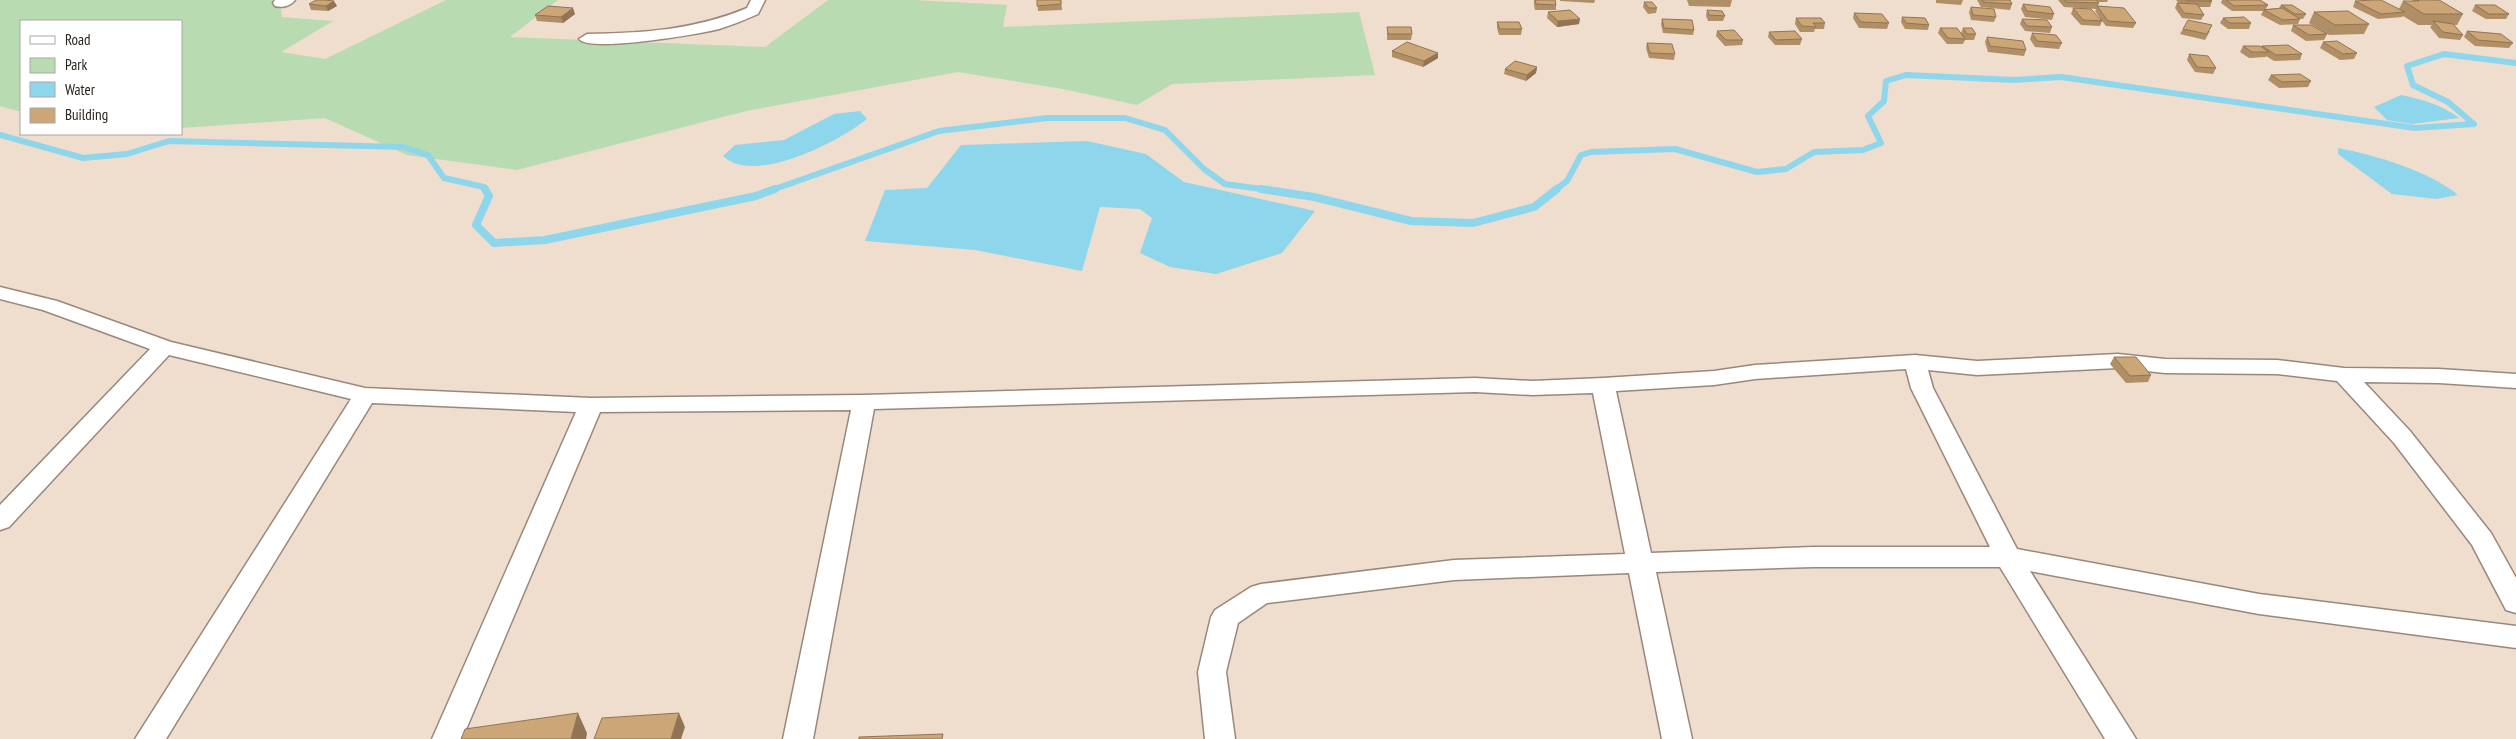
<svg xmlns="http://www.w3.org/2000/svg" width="2516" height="739" viewBox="0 0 2516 739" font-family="'PT Sans Narrow',sans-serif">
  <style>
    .green { fill: #b8dbb2 }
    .water { fill: #8ed6ec }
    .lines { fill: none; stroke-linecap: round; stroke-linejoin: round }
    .stream-far1 { stroke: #8ed6ec; stroke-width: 6 }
    .stream { stroke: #8ed6ec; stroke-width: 8 }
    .minor-casing { stroke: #99887a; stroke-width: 3 }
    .minor { fill: #fff; fill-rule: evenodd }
    .wall { fill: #b08f66 }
    .shaded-wall { fill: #907453 }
    .building { fill: #cda677; stroke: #907453 }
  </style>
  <rect width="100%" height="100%" fill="#efddce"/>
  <polygon class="green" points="0,0 280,0 282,17 333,21 281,52 325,59 446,0 558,0 510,37 765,47 828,0 914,0 1007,5 1003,27 1359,12 1375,75 1172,84 1137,105 1063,89 958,72 746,111 517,170 407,155 325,118 181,128 181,21 21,21 21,112 0,106"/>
  <g class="water">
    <path d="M2401,95C2423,100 2441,104 2459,118L2412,124L2387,120L2374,107Z"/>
    <path d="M860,111L867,119C840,141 754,186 723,156L735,145L784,140L834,114Z"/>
    <polygon points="1087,141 1146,154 1184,182 1315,211 1282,253 1216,274 1170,267 1140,253 1152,218 1140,209 1100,207 1082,271 975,250 865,241 885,190 927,188 961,145"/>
    <path d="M2338,148C2375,155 2429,171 2458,195L2436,199L2392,194L2338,154Z"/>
  </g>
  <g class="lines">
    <g class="stream-far1">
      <polyline points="0,135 83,158 127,154 169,141 403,147 428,155 444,178 484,187 486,190"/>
      <polyline points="772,190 939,131 1047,118 1125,118 1165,130 1204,169 1225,184 1269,190"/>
      <polyline points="1555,190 1567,181 1581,155 1591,152 1675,149 1757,172 1786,169 1814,152 1863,150 1881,143 1868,116 1884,101 1886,81 1906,75 2014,80 2061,77 2415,128 2474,124 2448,102 2413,85 2407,66 2444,54 2516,63"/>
    </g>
    <g class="stream">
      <polyline points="485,189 489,196 476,225 494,243 545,240 756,196 775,189"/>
      <polyline points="1261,189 1314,197 1411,221 1473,223 1534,207 1557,189"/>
    </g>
    <defs>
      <g id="minor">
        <path d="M275,0H295C291,6 282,8 275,6L273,3Z"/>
        <path d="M751,0H765L758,14C745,20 732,25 719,29C700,34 589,53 579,39L587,34C642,33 695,30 747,8Z"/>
        <path d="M0,287L57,301L171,342L365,388L591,398L864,395L1475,378L1532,381L1603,378L1714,371L1755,365L1915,355L1977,361L2118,354L2165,359L2277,360L2344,368L2439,369L2516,374V388L2439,383L2364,382L2410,431L2491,533L2516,578V613L2506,610L2472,545L2394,443L2337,381L2277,374L2165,373L2118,368L1977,375L1928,370L1933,388L2017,549L2259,594L2516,626V648L2259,614L2030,571L2136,739H2105L2000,567H1813L1656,572L1692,739H1662L1629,573L1454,580L1267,603L1238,623L1226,672L1235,739H1205L1198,672L1211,617L1215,610L1251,587L1261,584L1454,560L1625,554L1593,393L1532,395L1475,392L874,409L813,739H783L851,410L600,412L462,739H432L576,412L372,403L166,739H135L351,399L169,355L9,527L0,530V505L150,349L43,310L0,299ZM1906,369L1911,388L1990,547H1813L1651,553L1616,391L1714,385L1755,379Z"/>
      </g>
    </defs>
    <use href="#minor" class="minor-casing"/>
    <use href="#minor" class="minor"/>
  </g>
  <g class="wall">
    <polygon points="1037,0 1061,0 1062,10 1038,11"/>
    <polygon points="1534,0 1556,5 1556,10 1535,10 1534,5"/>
    <polygon points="1560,0 1595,0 1594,3 1560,1"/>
    <polygon points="1687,0 1732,0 1730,7 1689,6"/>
    <polygon points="1936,0 1963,0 1961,5 1936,3"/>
    <polygon points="1977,0 2010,0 2012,4 2010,10 1981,7"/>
    <polygon points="2058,0 2108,0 2107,2 2098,2 2099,3 2098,6 2136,23 2133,28 2106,26 2102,21 2100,26 2081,25 2071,14 2073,8 2100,18 2095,11 2096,9 2064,7"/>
    <polygon points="2176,0 2210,0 2212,1 2210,7 2198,7 2204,15 2201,20 2182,18 2175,8 2177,3 2179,3"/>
    <polygon points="2222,0 2260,0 2268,5 2266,9 2279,8 2281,5 2306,14 2303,19 2300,19 2298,24 2280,25 2261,15 2263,11 2232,11 2221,3"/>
    <polygon points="2413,0 2439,0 2463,14 2457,25 2454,25 2463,35 2460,40 2439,38 2430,27 2432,25 2418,25 2403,16 2402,17 2378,19 2353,7 2355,1 2399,9 2403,1 2412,1"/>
    <polygon points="1644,2 1657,8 1656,13 1648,14 1643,7"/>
    <polygon points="309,4 337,6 328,11 311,10"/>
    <polygon points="2023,4 2054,14 2052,20 2025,17 2021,9"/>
    <polygon points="2475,5 2509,14 2506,19 2486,19 2472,11"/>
    <polygon points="1971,7 1996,17 1994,22 1971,20 1969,12"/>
    <polygon points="1707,10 1725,16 1723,21 1708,21 1706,16"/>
    <polygon points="1548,12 1579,24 1557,27 1547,18"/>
    <polygon points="2314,12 2369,24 2364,34 2329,35 2309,23"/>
    <polygon points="1854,13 1889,23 1887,29 1859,28 1853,18"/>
    <polygon points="575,14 563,23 537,21 535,15"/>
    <polygon points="1902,17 1929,25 1928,30 1905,29 1901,22"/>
    <polygon points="1796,18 1825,23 1824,29 1815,29 1814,32 1800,32 1795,24"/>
    <polygon points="2223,18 2251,23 2249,29 2228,29 2220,23"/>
    <polygon points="1662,19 1694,30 1693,35 1663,33 1661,24"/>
    <polygon points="2022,19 2052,27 2050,33 2025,31 2020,24"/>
    <polygon points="1497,22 1522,29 1521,35 1499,35 1497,28"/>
    <polygon points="2293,25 2327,34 2324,40 2306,41 2291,31"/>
    <polygon points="1387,27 1412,34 1411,40 1387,40"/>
    <polygon points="1940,28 1961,33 1963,28 1976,34 1974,40 1965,40 1963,44 1947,44 1938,33"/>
    <polygon points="2183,29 2210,31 2205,40 2180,34"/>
    <polygon points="1717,31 1743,40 1742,45 1725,46 1716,36"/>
    <polygon points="2467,31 2513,43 2509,48 2475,46 2464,37"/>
    <polygon points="1769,32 1802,39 1800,45 1775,45 1768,37"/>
    <polygon points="2032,33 2062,43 2059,49 2035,47 2030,39"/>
    <polygon points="1987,37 2026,50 2024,56 1988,52 1985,42"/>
    <polygon points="2323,42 2357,53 2354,59 2340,60 2320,48"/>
    <polygon points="1647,43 1675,54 1674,60 1649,58 1646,48"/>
    <polygon points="2243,46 2261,47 2262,46 2302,54 2300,60 2274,61 2266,56 2266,57 2249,58 2240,52"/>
    <polygon points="1392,51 1438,53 1438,58 1423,67 1392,57"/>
    <polygon points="2189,54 2216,68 2213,74 2195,72 2187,60"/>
    <polygon points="1537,67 1536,73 1526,81 1504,74 1505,69"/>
    <polygon points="2271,75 2311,81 2308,87 2279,88 2268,80"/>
    <polygon points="2114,357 2151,375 2148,382 2126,383 2110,364"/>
  </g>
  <g class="shaded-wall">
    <polygon points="334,1 337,6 328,11 326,6"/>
    <polygon points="573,8 575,14 563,23 561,17"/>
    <polygon points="1580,19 1579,24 1557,27 1558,21"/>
    <polygon points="1438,53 1438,58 1423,67 1424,61"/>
    <polygon points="1537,67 1536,73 1526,81 1527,75"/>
    <polygon points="578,713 587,733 586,739 571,739"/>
    <polygon points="679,713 685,727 681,739 671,739"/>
  </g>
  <g class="building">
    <polygon points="316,0 325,0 334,1 326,6 309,4"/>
    <polygon points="1037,0 1061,0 1061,4 1037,6"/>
    <polygon points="1535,0 1555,0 1556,5 1536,4"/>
    <polygon points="1982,0 2010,0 2012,4 1983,2"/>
    <polygon points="2064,0 2096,0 2099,3 2066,2"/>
    <polygon points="2185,0 2210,0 2212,1 2187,1"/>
    <polygon points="2226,0 2260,0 2268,5 2234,6"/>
    <polygon points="2374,0 2381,0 2405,12 2381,14 2355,1"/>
    <polygon points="2417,0 2439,0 2463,14 2424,14 2403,1 2419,1"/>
    <polygon points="1644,2 1652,2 1657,8 1649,8"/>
    <polygon points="2177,3 2197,4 2204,15 2184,13"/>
    <polygon points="2023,4 2050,7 2054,14 2027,11"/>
    <polygon points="2281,5 2292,5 2306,14 2295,14"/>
    <polygon points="2475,5 2495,5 2509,14 2489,14"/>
    <polygon points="548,6 573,8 561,17 535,15"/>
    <polygon points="2097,6 2124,8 2136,23 2108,21"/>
    <polygon points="1971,7 1994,9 1996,17 1973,15"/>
    <polygon points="2073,8 2091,9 2102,21 2083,20"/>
    <polygon points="2282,8 2300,19 2283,20 2264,10"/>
    <polygon points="1570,10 1580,19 1558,21 1548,12"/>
    <polygon points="1707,10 1722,11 1725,16 1709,15"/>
    <polygon points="2348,11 2369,24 2335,25 2314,12"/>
    <polygon points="1854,13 1882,14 1889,23 1861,22"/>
    <polygon points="1902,17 1925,18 1929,25 1906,23"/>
    <polygon points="2244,17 2251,23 2230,23 2223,18"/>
    <polygon points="1796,18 1821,18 1825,23 1813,23 1816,27 1802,26"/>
    <polygon points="1662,19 1692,20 1694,30 1664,28"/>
    <polygon points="2022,19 2047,20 2052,27 2027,26"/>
    <polygon points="2188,20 2212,25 2207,34 2183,29"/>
    <polygon points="2433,21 2453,24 2463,35 2443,32"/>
    <polygon points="1497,22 1519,22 1522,29 1500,29"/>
    <polygon points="2293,25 2311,25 2327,34 2309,35"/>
    <polygon points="1387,27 1411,27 1412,34 1388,34"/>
    <polygon points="1940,28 1957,28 1965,39 1948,38"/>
    <polygon points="1963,28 1972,28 1976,34 1967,34"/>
    <polygon points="1734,30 1743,40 1726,40 1717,31"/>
    <polygon points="1795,31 1802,39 1776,40 1769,32"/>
    <polygon points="2467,31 2501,34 2513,43 2478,40"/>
    <polygon points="2032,33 2056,35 2062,43 2037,41"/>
    <polygon points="1987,37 2023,41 2026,50 1990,46"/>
    <polygon points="2337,41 2357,53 2343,54 2323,42"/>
    <polygon points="1407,42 1438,53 1424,61 1392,51"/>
    <polygon points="1647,43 1672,44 1675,54 1650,53"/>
    <polygon points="2288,45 2302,54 2276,55 2262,46"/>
    <polygon points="2243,46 2260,46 2269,52 2252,52"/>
    <polygon points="2189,54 2208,56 2216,68 2197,67"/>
    <polygon points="1515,61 1537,67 1527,75 1505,69"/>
    <polygon points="2300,74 2311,81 2282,82 2271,75"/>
    <polygon points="2114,357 2136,357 2151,375 2130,376"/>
    <polygon points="578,713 571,739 461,739 465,729"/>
    <polygon points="679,713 671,739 594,739 602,718"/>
    <polygon points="943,734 942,739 859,739 859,737"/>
  </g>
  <rect x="20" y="20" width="162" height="115" fill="#ffffff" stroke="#aaa7a5"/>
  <rect x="30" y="36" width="25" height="8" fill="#ffffff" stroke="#aaa7a5"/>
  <text x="65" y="45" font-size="15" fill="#2a231e">Road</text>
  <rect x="30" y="58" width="25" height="15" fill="#b8dbb2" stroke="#aaa7a5"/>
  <text x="65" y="70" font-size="15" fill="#2a231e">Park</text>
  <rect x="30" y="82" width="25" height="15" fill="#8ed6ec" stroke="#aaa7a5"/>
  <text x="65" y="95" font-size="15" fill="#2a231e">Water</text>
  <rect x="30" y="108" width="25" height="15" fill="#cda677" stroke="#aaa7a5"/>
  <text x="65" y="120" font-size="15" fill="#2a231e">Building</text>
</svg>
